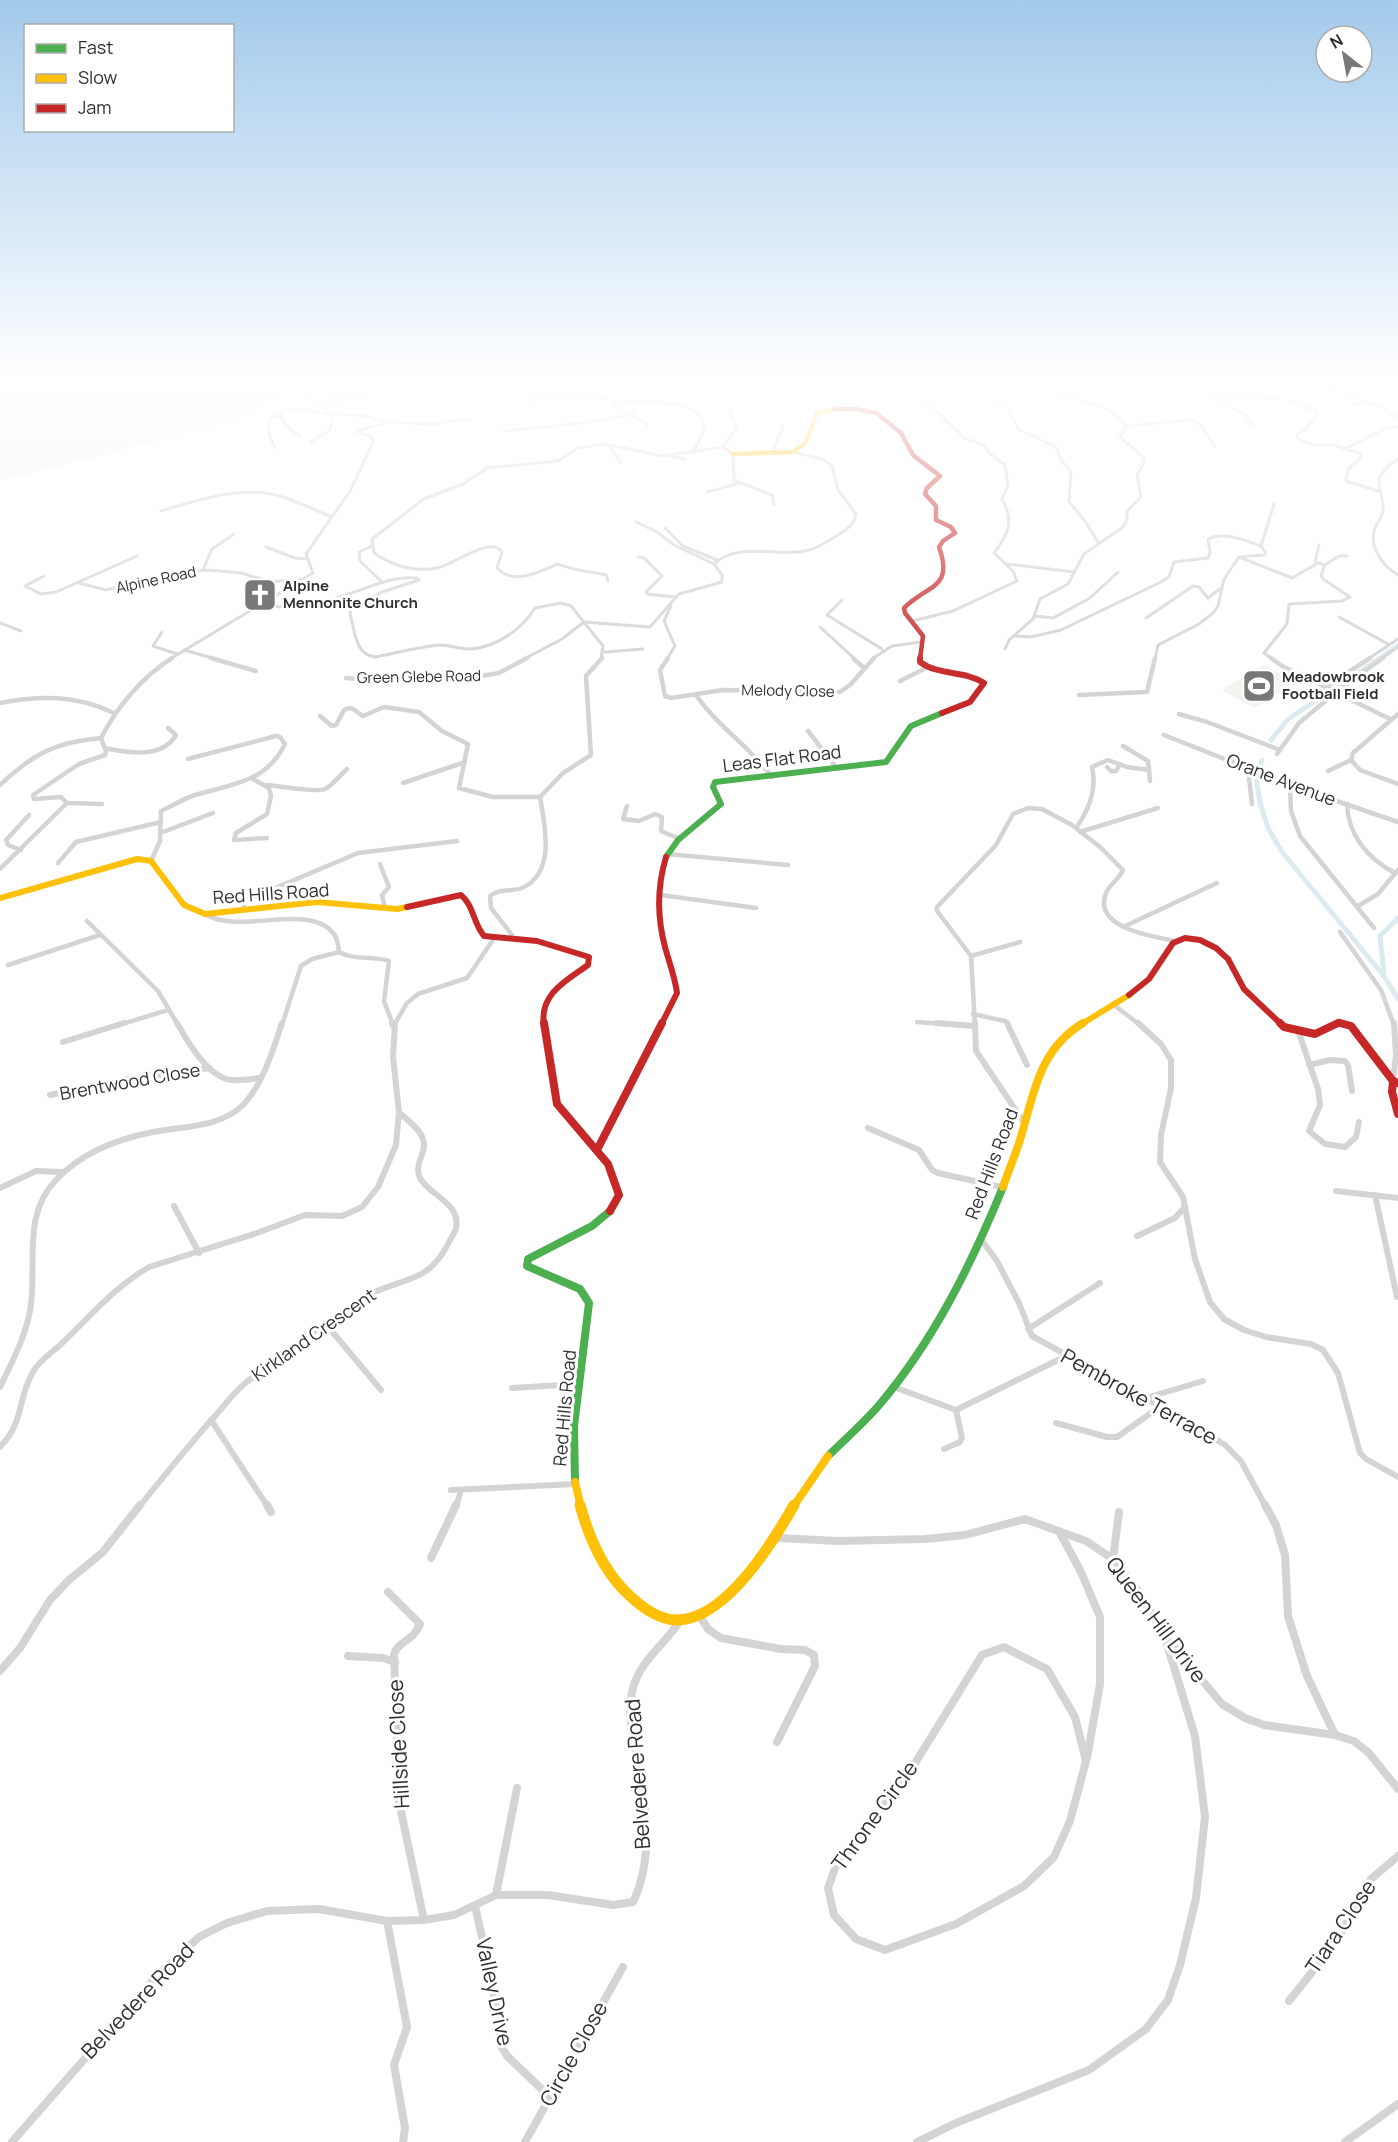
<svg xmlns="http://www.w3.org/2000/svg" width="1398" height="2142" viewBox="0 0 1398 2142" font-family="Manrope,sans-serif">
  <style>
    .green { fill: #f2f5ed }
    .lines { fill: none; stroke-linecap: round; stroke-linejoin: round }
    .canal-far1 { stroke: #dbebf0; stroke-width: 4 }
    .canal { stroke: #dbebf0; stroke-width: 5 }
    .street-far3 { stroke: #d4d4d4; stroke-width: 3 }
    .street-far2 { stroke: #d4d4d4; stroke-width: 4.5 }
    .street-far1 { stroke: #d4d4d4; stroke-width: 6 }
    .street { stroke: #d4d4d4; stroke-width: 8 }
    .fast-far1 { stroke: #4caf50; stroke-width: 6 }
    .fast { stroke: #4caf50; stroke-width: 8 }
    .slow-far3 { stroke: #ffc107; stroke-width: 4.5 }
    .slow-far2 { stroke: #ffc107; stroke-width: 6 }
    .slow-far1 { stroke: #ffc107; stroke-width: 8 }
    .slow { stroke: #ffc107; stroke-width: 11 }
    .jam-far2 { stroke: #c62828; stroke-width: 4.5 }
    .jam-far1 { stroke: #c62828; stroke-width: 6 }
    .jam { stroke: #c62828; stroke-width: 8 }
    .labels { text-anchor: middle; stroke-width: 6; stroke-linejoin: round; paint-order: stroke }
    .far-street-label { font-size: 15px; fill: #2f2f2f; stroke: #fff }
    .far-poi-label { font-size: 15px; font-weight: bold; fill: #2f2f2f; stroke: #fff; text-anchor: start }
    .street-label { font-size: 18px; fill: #2f2f2f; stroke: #fff }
    .near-street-label { font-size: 21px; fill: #2f2f2f; stroke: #fff }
  </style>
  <rect width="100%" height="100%" fill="#fff"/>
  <g class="green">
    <polygon points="11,381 54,381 45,391 61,392 72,381 246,381 271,384 276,390 294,393 284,400 254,408 251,412 256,414 244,420 0,481 0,385"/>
    <polygon points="297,381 454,381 333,408 310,387"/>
    <polygon points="1263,665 1296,682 1255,708 1222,690"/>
  </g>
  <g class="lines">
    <polyline class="canal-far1" points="1378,659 1398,645"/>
    <g class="canal">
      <polyline points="1335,689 1380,658"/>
      <polyline points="1271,740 1288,719 1329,692"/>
      <polyline points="1260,770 1262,760"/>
      <polyline points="1256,776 1260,803 1268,828 1282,852 1384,976 1398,999"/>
      <polyline points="1384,975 1380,936 1398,918"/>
    </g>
    <g class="street-far3">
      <polyline points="0,381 8,381"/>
      <polyline points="1314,381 1383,408 1398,417"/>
      <polyline points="1380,381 1398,386"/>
      <polyline points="1280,384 1291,381"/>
      <polyline points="56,390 64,381"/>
      <polyline points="1209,391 1211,395 1245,415 1253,425"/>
      <path d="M1178,394L1151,384L1202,383C1220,403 1255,396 1280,399C1292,400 1304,407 1316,411L1318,414L1306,429L1297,434L1298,439L1314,445H1334L1361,454V458L1348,469L1346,481L1378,491"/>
      <polyline points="1321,394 1334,389"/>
      <polyline points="991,397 1007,407 1018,429 1056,447 1061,460 1071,472 1069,502 1085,521 1098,542"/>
      <polyline points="1354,405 1365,401"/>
      <path d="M535,409L529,400C557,394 587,392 614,401"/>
      <polyline points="386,422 434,424 469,419"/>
      <polyline points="1126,426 1192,420 1200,424 1215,447"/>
      <path d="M646,428L647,423L613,406L614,401C634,401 695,398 703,421C706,431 697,444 693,452"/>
      <polyline points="503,431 583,423 634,414"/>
      <path d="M300,436C291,430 279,423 282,410L297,408L331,415"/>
      <polyline points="311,442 330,430 333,414"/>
      <polyline points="608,444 621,463"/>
      <polyline points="723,447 736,428 730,410"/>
      <path d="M275,448C270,437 266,430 270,418L281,415"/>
      <polyline points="1347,448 1386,428 1398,427"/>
      <polyline points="772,452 783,428 780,423"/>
      <polyline points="672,457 685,459"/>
      <path d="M1398,459L1388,466L1379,478C1378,489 1384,500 1383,511C1382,517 1378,522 1375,528C1368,547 1383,566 1398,575"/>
      <polyline points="707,492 740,483"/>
      <path d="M161,511C196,501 234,487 271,494C292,498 312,509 332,517"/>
      <polyline points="636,522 657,532 674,545 714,564"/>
      <polyline points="665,528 683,546 717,560"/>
      <polyline points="372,546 359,552 360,561 382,582"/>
      <polyline points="1261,546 1266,553 1264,555 1239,557 1292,578 1318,563"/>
      <polyline points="1261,546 1274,504"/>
      <polyline points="266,547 295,558 308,559"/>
      <polyline points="638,557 644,558 662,576 647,591 647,594 675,597"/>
      <polyline points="1318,563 1315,561 1319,545"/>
      <polyline points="1007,564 1074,572"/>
      <polyline points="1325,565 1339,556 1347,556"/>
      <polyline points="203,570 212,549 234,534"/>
      <polyline points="44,576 25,586 41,594 56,592 137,556"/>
      <path d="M608,581L606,575C589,571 574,571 558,564C539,572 514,586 497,568L502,552C490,535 454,565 437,568C414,572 393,566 374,553L372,539L424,499L463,484L487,468L558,461L578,448L604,444L662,456L723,447L733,454L734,480L772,495L774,505"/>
      <polyline points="79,583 106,590 176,573 209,570 241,573 271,582 300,579"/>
      <polyline points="842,600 827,615 882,649"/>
      <path d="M259,604C297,612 328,601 363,589C380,583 398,576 417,578L419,580L382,592L351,609L350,614C355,631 355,655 375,657C396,653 418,647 439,645C449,645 460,649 471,649C497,647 522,629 535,608L561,603L571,606L603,646L601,659"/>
      <polyline points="1035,616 1053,618 1090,598 1118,572"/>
      <polyline points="1339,617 1388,644"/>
      <polyline points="1146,618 1193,586 1199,587 1208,598 1221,588"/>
      <path d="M912,621L953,611L1017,581L1013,571L994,553C1008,535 1015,521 1002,499L1008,485L1005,465L989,453L984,445L966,439L930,405L921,402"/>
      <polyline points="0,623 21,631"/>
      <polyline points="820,627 855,659"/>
      <polyline points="162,632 153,646 177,654"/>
      <path d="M1014,636L1031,637L1061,630L1161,582L1169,577L1174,562L1208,558L1210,552L1208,539C1226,531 1243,540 1261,546"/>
      <path d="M1005,649L1009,640L1033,619L1040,599L1068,584L1084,554L1123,527L1127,520V511L1141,497L1137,475L1144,463V458L1120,437L1126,426C1111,403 1078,401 1053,394"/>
      <polyline points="184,650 216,659"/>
      <polyline points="605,652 643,649"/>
      <polyline points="170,659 313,573 306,554 350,491 373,442 371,437 356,431 387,423 366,416 333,414 316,402 298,384 285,381"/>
      <path d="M524,659L562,639L584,622L650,627L679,594L722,582V575L714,564C739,541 774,557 805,551C817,549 828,541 838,535C847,529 854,525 856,514L838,490L832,466L822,459L793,452"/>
      <polyline points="667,659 675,646 664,621 671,606"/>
      <polyline points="872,659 892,646 921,642"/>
      <polyline points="1155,659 1158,645 1199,624 1213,613 1218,606 1224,579 1239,557"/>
      <polyline points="1273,659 1264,653 1287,624 1289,604 1342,601 1350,597 1323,579 1321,575 1325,565 1318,563"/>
      <polyline points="1368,659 1398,639"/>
      <polyline points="1381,659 1398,647"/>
    </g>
    <g class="street-far2">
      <polyline points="211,658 256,671"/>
      <polyline points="668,658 660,670 665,696 671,698 723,690 840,692 850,685 874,658"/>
      <polyline points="853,658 864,668"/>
      <polyline points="1271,658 1282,666 1390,719"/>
      <polyline points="346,678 371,680 469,678 499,673 527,658"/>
      <polyline points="900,681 926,668"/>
      <polyline points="1326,687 1370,658"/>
      <path d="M696,695C717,726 750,747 772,777"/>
      <polyline points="1079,695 1147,692 1155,658"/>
      <path d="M0,703C40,695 77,695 114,713"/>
      <polyline points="1179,714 1207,722 1280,750"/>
      <path d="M320,716L332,726L336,725L344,710C353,705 356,712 363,716L384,707L419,712L442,731L468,744L459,788L493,797H540"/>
      <polyline points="808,731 836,767"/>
      <polyline points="1164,735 1290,785 1398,822"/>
      <polyline points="1123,746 1148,761 1149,770"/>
      <path d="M105,748C128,753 162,759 176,735L168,728"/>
      <polyline points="1277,754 1299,723 1341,688 1383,658"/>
      <polyline points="1351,760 1353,753 1398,714"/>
      <polyline points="1351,760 1360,770 1398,784"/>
      <polyline points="1107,767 1111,771 1116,771 1120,764"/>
      <polyline points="1248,769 1252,804"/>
      <polyline points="1328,771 1351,760"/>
      <polyline points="253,779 269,788 271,796 267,814 236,833 234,840 267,838"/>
      <polyline points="403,783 465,762"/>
      <path d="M0,785C33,754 55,742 101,738"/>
      <path d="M267,785C279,786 318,793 325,789C333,785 340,775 347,769"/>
      <polyline points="1290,785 1291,811 1300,836 1374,928"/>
      <polyline points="540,797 563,773 591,755 586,676 602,658"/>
      <polyline points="67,803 102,804"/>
      <path d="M1347,804C1348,835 1368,859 1395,873"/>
      <polyline points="627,806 623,819 639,821 655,814 662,817 661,831 680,839"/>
      <path d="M1076,828C1089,810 1097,789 1092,767L1108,760L1127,767L1149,770L1150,781"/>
      <polyline points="163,832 213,813"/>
      <polyline points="1080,832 1158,808"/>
      <polyline points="21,850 8,845 6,840 29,815"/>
      <polyline points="667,854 788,865"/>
      <path d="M151,861L160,841L161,811C172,806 183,799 195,795C232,784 266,783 285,744L280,737L276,736L188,759"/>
      <polyline points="58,863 76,842 161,822"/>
      <polyline points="380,864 389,887 382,895 385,908"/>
      <path d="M0,869L67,803L61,797L34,799L33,795L79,764L105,755L106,751L101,738C117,707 142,677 172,658"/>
      <polyline points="661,895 756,908"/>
      <polyline points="1358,906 1378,894 1398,870"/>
      <polyline points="244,910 244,903 247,900 358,853 457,841"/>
      <path d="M205,914C240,936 309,901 334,934C338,939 338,946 339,952"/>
      <polyline points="87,921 158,991 178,1025"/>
      <polyline points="1123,927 1217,883"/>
      <polyline points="1340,932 1381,990 1394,1025"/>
      <path d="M512,935L491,908L490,896C500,888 511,892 522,888C556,873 545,826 540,797"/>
      <path d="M339,952C355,961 372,955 389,961L384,1001L393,1025"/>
      <polyline points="971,956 1020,942"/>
      <polyline points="8,965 100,935"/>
      <polyline points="1114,1005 1140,1025"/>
      <polyline points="973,1014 1005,1021 1009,1025"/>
      <polyline points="917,1022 957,1025"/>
      <polyline points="119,1025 168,1010"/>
      <polyline points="282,1025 301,966 312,959 339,952"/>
      <polyline points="394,1025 407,1003 418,994 467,978 495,937"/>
      <path d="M975,1025L971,956L937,911V907L996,845L1013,814L1028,808L1042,809L1072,825L1100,847L1123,870C1119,879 1110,884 1106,893C1092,928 1154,937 1176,941"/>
    </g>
    <g class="street-far1">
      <path d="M177,1023C188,1042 205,1072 226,1079C235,1082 250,1079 259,1078"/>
      <polyline points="392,1023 393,1026"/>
      <polyline points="936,1023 974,1026"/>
      <polyline points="975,1023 976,1051 1025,1124"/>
      <polyline points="1007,1023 1027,1065"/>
      <polyline points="1138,1023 1161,1044 1171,1060 1171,1088 1161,1135 1160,1162 1183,1197 1195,1259 1210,1302 1224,1319 1244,1330 1266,1337 1311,1344 1323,1350 1338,1373 1360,1453 1366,1459 1398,1477"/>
      <polyline points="1299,1033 1318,1089 1320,1105 1309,1131 1325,1144 1345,1147 1356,1137 1359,1122"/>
      <polyline points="63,1042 124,1023"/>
      <polyline points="1309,1065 1330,1060 1345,1061 1348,1065 1352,1091"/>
      <polyline points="1393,1081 1396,1055 1394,1023"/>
      <polyline points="50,1095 122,1080 210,1068"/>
      <polyline points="868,1128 919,1150 932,1170 938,1173 1001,1187"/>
      <polyline points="0,1188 36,1171 62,1172"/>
      <polyline points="1336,1191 1398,1198"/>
      <polyline points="1375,1195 1397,1297"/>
      <polyline points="174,1206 199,1253"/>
      <polyline points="1137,1236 1175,1218 1185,1207"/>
      <polyline points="980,1238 997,1261 1019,1303 1032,1336 1189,1422 1225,1445 1241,1461 1266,1507"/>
      <polyline points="325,1323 381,1390"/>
      <polyline points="1028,1329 1100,1283"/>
      <path d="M0,1387C12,1362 25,1338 30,1311C38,1266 21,1216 56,1180C81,1153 117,1139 153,1132C182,1126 220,1128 243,1105C263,1084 273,1050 282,1023"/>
      <polyline points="894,1387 956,1410 1066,1356"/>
      <polyline points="512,1388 578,1384"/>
      <polyline points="1146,1398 1203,1381"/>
      <polyline points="211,1420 268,1507"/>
      <polyline points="1056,1423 1107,1437 1117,1437 1161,1406"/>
      <path d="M0,1447C25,1421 17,1399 33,1372C39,1361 50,1354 59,1346C89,1318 113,1288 149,1267L257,1233L305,1215L342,1216L362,1207L378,1187L396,1145L399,1112L393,1057L395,1023"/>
      <polyline points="944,1449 960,1442 962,1438 956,1410"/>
      <polyline points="451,1490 575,1484"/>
      <path d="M139,1507C164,1476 188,1446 215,1416C224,1406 232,1395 242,1386C279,1355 320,1327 360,1300C396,1276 426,1288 448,1244C450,1239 455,1233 456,1228C461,1203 429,1195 420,1178C413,1164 428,1152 423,1139C420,1129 406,1119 399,1112"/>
      <polyline points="456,1507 461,1490"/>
    </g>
    <g class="street">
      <polyline points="267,1505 271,1512"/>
      <polyline points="1265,1505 1276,1525 1285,1555 1288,1616 1307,1676 1335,1735"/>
      <polyline points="1060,1533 1081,1572 1100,1617 1100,1684 1087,1758"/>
      <polyline points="779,1538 838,1541 925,1539 965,1535 1025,1519 1086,1541 1113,1559 1139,1592 1165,1636 1222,1704 1245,1718 1264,1725 1335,1735 1354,1741 1369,1753 1398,1789"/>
      <polyline points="431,1558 456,1505"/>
      <polyline points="1113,1559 1119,1512"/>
      <path d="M388,1592L420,1624C413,1642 399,1640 394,1654L399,1802L424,1920"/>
      <polyline points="699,1615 708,1629 721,1638 781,1649 805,1650 814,1655 815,1666 777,1742"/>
      <polygon points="1004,1647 1047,1669 1075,1717 1086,1761 1070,1821 1054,1857 1024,1886 956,1924 885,1950 856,1939 834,1915 828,1888 838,1860 904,1781 982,1655"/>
      <polyline points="348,1656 383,1658 395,1662"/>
      <polyline points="0,1671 20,1648 50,1600 69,1580 103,1552 140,1505"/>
      <polyline points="496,1895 517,1788"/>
      <polyline points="475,1906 492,1982 501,2046 507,2056 550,2097"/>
      <polyline points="387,1921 407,2027 394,2065 405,2128 403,2142"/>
      <polyline points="1289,2001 1336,1942 1371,1879 1398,1856"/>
      <path d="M12,2142L157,1976L199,1937L227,1923L267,1911L319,1909L387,1921L424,1920L454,1915L496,1895H548L613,1905L633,1902C653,1861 647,1809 639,1766C634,1741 626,1714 633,1688C640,1661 665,1644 680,1621"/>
      <polyline points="525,2142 623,1967"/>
      <polyline points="917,2142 956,2123 1089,2070 1146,2029 1168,2000 1180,1965 1196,1898 1205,1817 1195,1736 1166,1641"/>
      <polyline points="1345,2142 1398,2104"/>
    </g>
    <polyline class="fast-far1" points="666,857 678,840 721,804 713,787 715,782 886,762 911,726 942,713"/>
    <g class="fast">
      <path d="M828,1456C845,1439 864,1423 880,1404C934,1340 971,1265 1003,1187"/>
      <polyline points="575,1482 574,1426 589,1303 580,1289 527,1266 528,1259 592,1226 610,1211"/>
    </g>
    <polyline class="slow-far3" points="733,454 793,452 806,442 817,413 835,409"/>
    <g class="slow-far2">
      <polyline points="0,898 137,859 151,861 184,905 205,914 317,902 397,909 407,907"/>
      <polyline points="1080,1025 1129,995"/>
    </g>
    <g class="slow-far1">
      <path d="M1003,1187C1008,1172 1014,1158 1019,1143C1034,1096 1037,1051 1083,1023"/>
      <polyline points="575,1482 581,1507"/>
      <polyline points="793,1507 828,1456"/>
    </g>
    <path class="slow" d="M580,1505C589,1538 605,1574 631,1597C643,1608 659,1619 675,1620C725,1621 773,1542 794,1505"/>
    <path class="jam-far2" d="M835,409H856L876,413L901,433L913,455L940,476L927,488L925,494L936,506V520L951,527L955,533L943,541L939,547C954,589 928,584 904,608L905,613L923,636L920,659"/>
    <g class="jam-far1">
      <path d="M920,658V662C939,676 964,670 984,683L970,702L942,713"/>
      <path d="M407,907L461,895C474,906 473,923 484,936L537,941L589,957L588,965C567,980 539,994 544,1025"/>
      <polyline points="1129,995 1149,979 1173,943 1185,938 1200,940 1216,948 1228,959 1244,989 1282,1025"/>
      <path d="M661,1025L677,993C675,977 669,962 665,947C657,917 657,887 666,857"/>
      <polyline points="1335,1025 1339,1023 1346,1025"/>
    </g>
    <g class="jam">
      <polyline points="544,1023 557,1104 608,1164 619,1195 610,1211"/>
      <polyline points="1280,1023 1284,1027 1315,1034 1338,1023"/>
      <polyline points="1340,1023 1351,1026 1393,1081 1398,1083"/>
      <polyline points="1393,1081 1392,1092 1398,1114"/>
      <polyline points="597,1150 662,1023"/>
    </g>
  </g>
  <linearGradient id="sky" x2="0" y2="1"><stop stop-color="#a3caeb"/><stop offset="0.56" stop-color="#fff"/><stop offset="1" stop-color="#fff" stop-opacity="0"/></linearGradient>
  <rect width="1398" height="681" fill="url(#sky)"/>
  <defs>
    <symbol id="church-square" viewBox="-11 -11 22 22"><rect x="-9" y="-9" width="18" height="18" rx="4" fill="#787878" stroke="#fff"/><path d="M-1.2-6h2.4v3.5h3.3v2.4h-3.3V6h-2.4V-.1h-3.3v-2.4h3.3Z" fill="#fff"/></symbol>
    <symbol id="stadium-square" viewBox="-11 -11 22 22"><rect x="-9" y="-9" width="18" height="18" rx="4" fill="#787878" stroke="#fff"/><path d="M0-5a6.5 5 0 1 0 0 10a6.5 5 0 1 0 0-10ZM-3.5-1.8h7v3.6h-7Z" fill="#fff"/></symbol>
  </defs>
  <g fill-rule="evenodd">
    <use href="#church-square" x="241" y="576" width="38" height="38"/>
    <use href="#stadium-square" x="1240" y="667" width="38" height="38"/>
  </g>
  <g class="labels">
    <g class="far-street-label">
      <text transform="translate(156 580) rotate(-12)" y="5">Alpine Road</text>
      <text transform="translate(419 677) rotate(-1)" y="5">Green Glebe Road</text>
      <text transform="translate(788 691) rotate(1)" y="5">Melody Close</text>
    </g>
    <g class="far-poi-label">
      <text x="283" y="591">Alpine<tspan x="283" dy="17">Mennonite Church</tspan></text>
      <text x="1282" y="682">Meadowbrook<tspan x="1282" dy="17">Football Field</tspan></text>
    </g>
    <g class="street-label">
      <text transform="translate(782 759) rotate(-7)" y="6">Leas Flat Road</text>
      <text transform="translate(1281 780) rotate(21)" y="6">Orane Avenue</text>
      <text transform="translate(271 894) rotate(-4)" y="6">Red Hills Road</text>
      <text transform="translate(130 1082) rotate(-10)" y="6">Brentwood Close</text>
      <text transform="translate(992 1164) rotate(-69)" y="6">Red Hills Road</text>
      <text transform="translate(314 1335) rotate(-35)" y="6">Kirkland Crescent</text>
      <text transform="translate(565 1408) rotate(-85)" y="6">Red Hills Road</text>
    </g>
    <g class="near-street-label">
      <text transform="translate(1139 1397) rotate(29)" y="7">Pembroke Terrace</text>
      <text transform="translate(1156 1620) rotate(53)" y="7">Queen Hill Drive</text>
      <text transform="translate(399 1744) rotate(-93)" y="7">Hillside Close</text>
      <text transform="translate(638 1774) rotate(-94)" y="7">Belvedere Road</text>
      <text transform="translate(875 1816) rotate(-54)" y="7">Throne Circle</text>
      <text transform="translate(1341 1927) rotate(-56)" y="7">Tiara Close</text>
      <text transform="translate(494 1992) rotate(78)" y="7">Valley Drive</text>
      <text transform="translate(138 2001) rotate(-46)" y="7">Belvedere Road</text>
      <text transform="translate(574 2054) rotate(-61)" y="7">Circle Close</text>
    </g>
  </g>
  <rect x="24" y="24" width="210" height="108" fill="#ffffff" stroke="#acacac" stroke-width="1.5"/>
  <rect x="36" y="44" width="30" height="9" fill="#4caf50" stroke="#acacac" stroke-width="1.5"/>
  <text x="78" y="54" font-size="18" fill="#2f2f2f">Fast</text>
  <rect x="36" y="74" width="30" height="9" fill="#ffc107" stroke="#acacac" stroke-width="1.5"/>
  <text x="78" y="84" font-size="18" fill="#2f2f2f">Slow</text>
  <rect x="36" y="104" width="30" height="9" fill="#c62828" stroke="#acacac" stroke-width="1.5"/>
  <text x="78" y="114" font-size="18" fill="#2f2f2f">Jam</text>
  <g transform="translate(1344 54) rotate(329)"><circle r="28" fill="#ffffff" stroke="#acacac" stroke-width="1.5"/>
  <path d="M0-4.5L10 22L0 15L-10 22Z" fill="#787878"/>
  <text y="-9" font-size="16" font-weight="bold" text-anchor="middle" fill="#2f2f2f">N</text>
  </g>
</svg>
